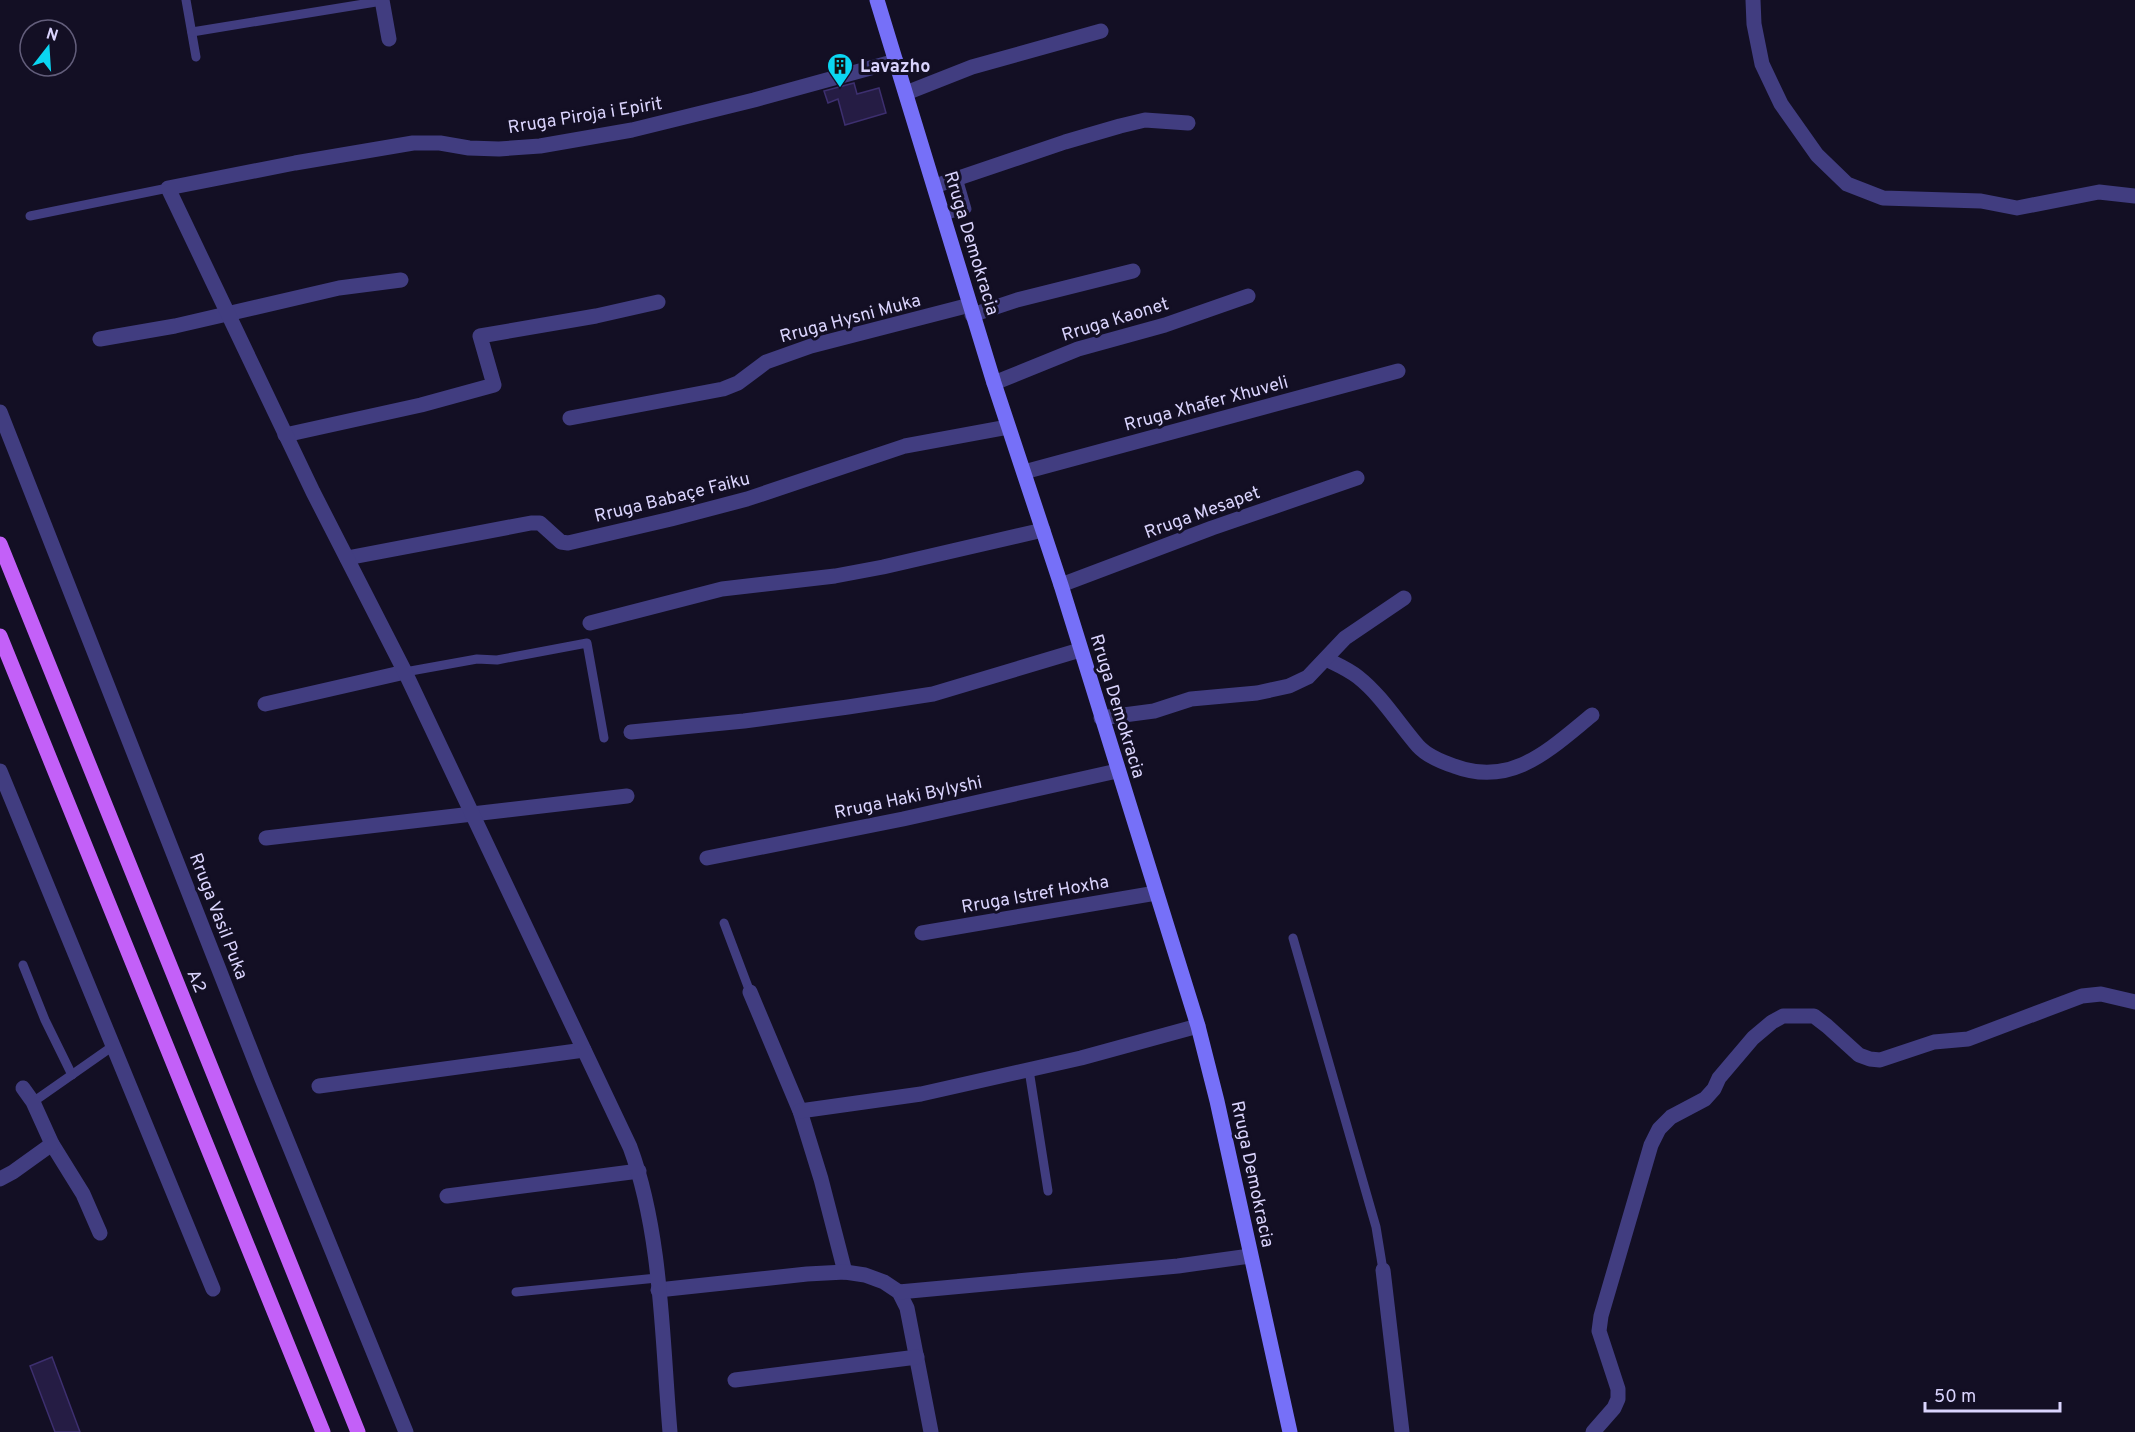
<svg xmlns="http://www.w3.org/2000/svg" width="2135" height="1432" viewBox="0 0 2135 1432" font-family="Overpass,sans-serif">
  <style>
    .building { fill: #251c44; stroke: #3d2f6f; stroke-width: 1.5 }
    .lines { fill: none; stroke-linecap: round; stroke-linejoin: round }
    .lane { stroke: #413d80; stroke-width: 9 }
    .street { stroke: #413d80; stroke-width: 15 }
    .secondary { stroke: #7670f8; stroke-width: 15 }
    .primary { stroke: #c360f8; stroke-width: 15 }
    .labels { text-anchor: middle; stroke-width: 6; stroke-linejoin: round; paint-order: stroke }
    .poi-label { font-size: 18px; font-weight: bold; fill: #dad4fd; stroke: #130f24; text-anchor: start }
    .street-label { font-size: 18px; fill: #dad4fd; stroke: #130f24 }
  </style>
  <rect width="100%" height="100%" fill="#130f24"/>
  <g class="building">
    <polygon points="854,83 857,94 879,88 886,113 845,125 838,99 828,103 824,91"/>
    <polygon points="52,1357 80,1432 55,1432 30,1366"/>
  </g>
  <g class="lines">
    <g class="lane">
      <polyline points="186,0 196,57"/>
      <polyline points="192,32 382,1"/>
      <polyline points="30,216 168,188"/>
      <polyline points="944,216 967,209 958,178"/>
      <polyline points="405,672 477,659 497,660 587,643 604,738"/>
      <polyline points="724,923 750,992"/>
      <polyline points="1293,938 1376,1227 1383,1270"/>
      <polyline points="23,965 45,1020 72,1075"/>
      <polyline points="1029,1070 1048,1191"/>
      <polyline points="33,1102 113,1046"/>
      <polyline points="516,1292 657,1278"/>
    </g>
    <g class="street">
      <polyline points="382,0 389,39"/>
      <polyline points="1753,0 1754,24 1762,64 1781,104 1817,155 1847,184 1883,198 1981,201 2017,208 2099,192 2135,196"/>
      <polyline points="906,93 972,67 1101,31"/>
      <polyline points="935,186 1065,142 1120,126 1145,120 1188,123"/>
      <polyline points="972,315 1017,300 1133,271"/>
      <polyline points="100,339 175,326 339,288 401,280"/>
      <polyline points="994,383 1078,349 1165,325 1248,296"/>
      <polyline points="0,412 262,1079 406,1432"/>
      <polyline points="570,418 723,389 738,383 766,362 811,346 970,305"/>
      <polyline points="285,435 421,405 494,385 480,336 596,316 658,302"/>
      <polyline points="1024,472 1398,371"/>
      <polyline points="347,558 531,523 540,523 561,542 568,543 671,519 747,499 905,446 1008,427"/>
      <polyline points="1061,585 1212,528 1357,478"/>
      <polyline points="590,623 722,589 835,576 883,567 1043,530"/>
      <path d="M1326,659C1336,664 1348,669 1358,677C1382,696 1398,723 1418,746C1427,756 1442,762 1454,766C1512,788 1550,749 1592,715"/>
      <polyline points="265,704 405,672"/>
      <polyline points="1101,718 1154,711 1191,699 1257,693 1289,686 1308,677 1345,638 1404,598"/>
      <polyline points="631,732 744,721 848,707 933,694 1080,650"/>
      <polyline points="0,771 213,1289"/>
      <polyline points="266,838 627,796"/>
      <polyline points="707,858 903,819 1117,771"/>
      <polyline points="922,933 1156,893"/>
      <polyline points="750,992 800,1111 821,1179 845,1272"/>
      <polyline points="319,1086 584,1050"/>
      <polyline points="23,1088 33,1102 52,1144 83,1194 100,1233"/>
      <polyline points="800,1111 921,1094 1081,1058 1198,1026"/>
      <polyline points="0,1179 13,1172 52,1144"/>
      <polyline points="447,1196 639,1171"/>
      <polyline points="1383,1270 1402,1432"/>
      <polyline points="658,1290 807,1274 845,1272 865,1275 884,1282 899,1292 907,1308 931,1432"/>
      <polyline points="899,1292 1178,1266 1250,1256"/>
      <polyline points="735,1380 917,1357"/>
      <path d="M670,1432C662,1340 662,1233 630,1147L405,672L313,492L168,188L295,163L413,143H440L469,148L499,149L540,146L632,130L754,100L896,61"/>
      <polyline points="1593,1432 1614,1408 1618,1399 1618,1389 1599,1331 1601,1316 1651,1145 1659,1129 1671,1117 1705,1099 1714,1089 1719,1078 1753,1038 1772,1022 1783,1016 1814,1016 1827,1026 1859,1055 1870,1059 1880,1060 1934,1042 1968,1039 2082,996 2101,994 2135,1002"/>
    </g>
    <polyline class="secondary" points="877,0 994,383 1061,585 1198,1026 1217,1101 1290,1432"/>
    <g class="primary">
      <polyline points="0,544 358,1432"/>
      <polyline points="0,636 323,1432"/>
    </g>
  </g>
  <defs>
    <symbol id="building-pin" viewBox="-11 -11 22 30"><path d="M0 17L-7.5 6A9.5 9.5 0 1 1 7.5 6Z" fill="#0bd6f2" stroke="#130f24"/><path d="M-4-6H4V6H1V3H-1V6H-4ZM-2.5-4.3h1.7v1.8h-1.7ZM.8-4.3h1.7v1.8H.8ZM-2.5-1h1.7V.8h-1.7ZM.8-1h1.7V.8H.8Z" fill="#111"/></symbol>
  </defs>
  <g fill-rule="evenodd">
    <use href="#building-pin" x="825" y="51" width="30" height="40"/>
  </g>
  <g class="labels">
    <g class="poi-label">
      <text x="860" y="72">Lavazho</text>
    </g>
    <g class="street-label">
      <text transform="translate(585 115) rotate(-9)" y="6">Rruga Piroja i Epirit</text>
      <text transform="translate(972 243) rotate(73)" y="6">Rruga Demokracia</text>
      <text transform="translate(850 318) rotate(-15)" y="6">Rruga Hysni Muka</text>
      <text transform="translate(1115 319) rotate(-17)" y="6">Rruga Kaonet</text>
      <text transform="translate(1206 403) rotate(-15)" y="6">Rruga Xhafer Xhuveli</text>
      <text transform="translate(672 497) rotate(-14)" y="6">Rruga Babaçe Faiku</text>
      <text transform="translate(1202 512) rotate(-20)" y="6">Rruga Mesapet</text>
      <text transform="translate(1118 706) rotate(73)" y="6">Rruga Demokracia</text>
      <text transform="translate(908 797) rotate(-12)" y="6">Rruga Haki Bylyshi</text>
      <text transform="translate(1035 894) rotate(-10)" y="6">Rruga Istref Hoxha</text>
      <text transform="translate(219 916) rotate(69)" y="6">Rruga Vasil Puka</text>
      <text transform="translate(197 981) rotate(68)" y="6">A2</text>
      <text transform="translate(1253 1174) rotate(78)" y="6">Rruga Demokracia</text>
    </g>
  </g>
  <g transform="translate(48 48) rotate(17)"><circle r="28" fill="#130f24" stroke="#635e7b" stroke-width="1.5"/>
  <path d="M0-4.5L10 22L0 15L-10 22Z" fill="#0bd6f2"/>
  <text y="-9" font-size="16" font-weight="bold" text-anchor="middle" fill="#dad4fd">N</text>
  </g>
  <path d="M1925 1402v9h135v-9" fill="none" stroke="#dad4fd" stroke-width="3"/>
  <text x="1934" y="1402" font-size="18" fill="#dad4fd" stroke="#130f24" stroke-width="4.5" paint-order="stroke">50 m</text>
</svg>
